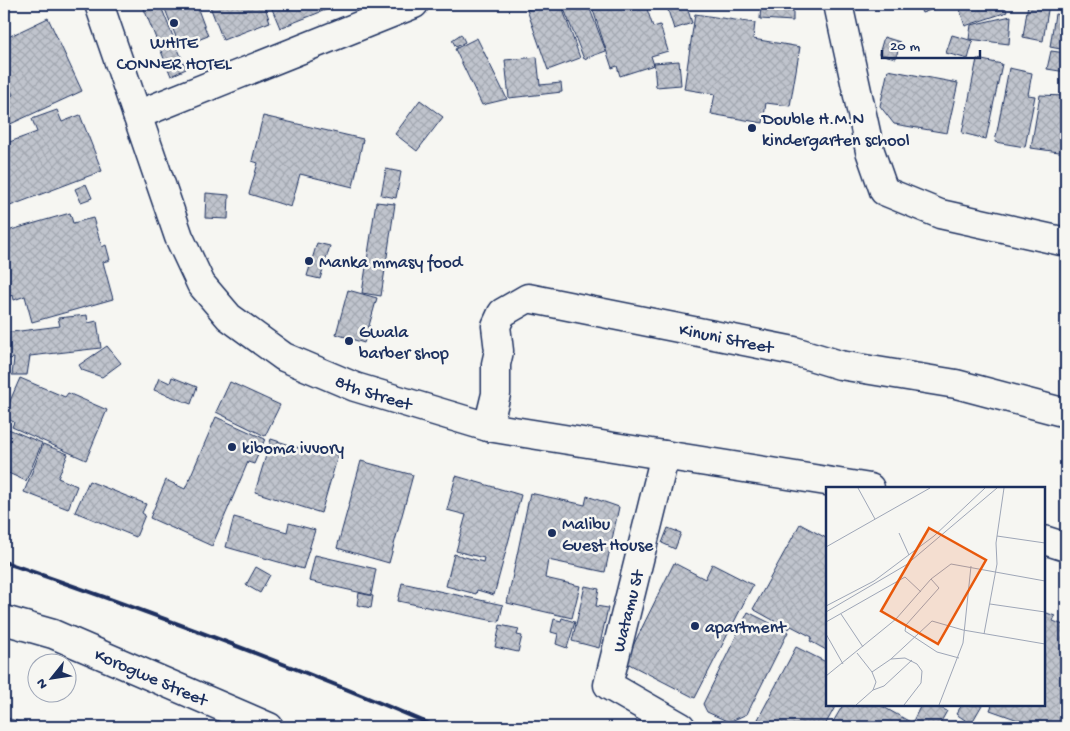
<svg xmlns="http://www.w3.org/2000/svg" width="1070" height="731" viewBox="0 0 1070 731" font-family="'Gochi Hand',sans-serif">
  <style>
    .building { fill: url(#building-cross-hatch); stroke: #1b2f5e }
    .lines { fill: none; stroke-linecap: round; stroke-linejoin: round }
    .minor-casing { stroke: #1b2f5e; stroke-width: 31 }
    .minor { stroke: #f6f6f2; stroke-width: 28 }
    .rail { stroke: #1b2f5e; stroke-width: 4 }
    .poi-dot { fill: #1b2f5e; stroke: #f6f6f2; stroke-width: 2 }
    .labels { text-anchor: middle; stroke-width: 5; stroke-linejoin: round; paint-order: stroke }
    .poi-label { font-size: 18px; fill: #1b2f5e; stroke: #f6f6f2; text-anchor: start }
    .street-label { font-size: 18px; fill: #1b2f5e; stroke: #f6f6f2 }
    .inset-road { fill: none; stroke: #9ea6b7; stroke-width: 1 }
    .view { fill: #e8590c; fill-opacity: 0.15; stroke: #e8590c; stroke-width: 2.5 }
    .inset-edge { fill: none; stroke: #1b2f5e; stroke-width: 2.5 }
  </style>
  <defs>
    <pattern id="building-cross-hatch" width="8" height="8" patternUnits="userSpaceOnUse" patternTransform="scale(1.25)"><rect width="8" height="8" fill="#c0c4cd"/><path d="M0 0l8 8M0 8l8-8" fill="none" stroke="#a4a9b2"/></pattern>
  </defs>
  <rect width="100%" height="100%" fill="#f6f6f2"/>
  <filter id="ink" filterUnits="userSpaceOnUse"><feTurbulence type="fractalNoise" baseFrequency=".02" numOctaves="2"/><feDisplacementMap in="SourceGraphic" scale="10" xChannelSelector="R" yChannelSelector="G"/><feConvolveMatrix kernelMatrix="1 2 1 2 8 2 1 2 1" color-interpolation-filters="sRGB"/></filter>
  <g filter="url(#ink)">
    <g class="building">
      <polygon points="142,4 160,4 186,69 171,76"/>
      <polygon points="163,4 196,4 208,36 180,47"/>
      <polygon points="209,4 264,4 270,22 223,40"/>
      <polygon points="270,4 326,4 328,9 280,28"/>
      <polygon points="545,4 561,4 580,58 548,70 527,10"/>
      <polygon points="562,4 588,4 606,51 584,59"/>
      <polygon points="591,4 651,4 646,6 653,27 660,25 668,51 651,56 654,65 620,76 617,66 612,68"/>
      <polygon points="666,4 686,4 692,23 674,29"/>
      <polygon points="761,4 793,6 793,21 760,19"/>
      <polygon points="918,4 948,4 922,13"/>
      <polygon points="958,4 1004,4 1007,12 965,26"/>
      <polygon points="1028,4 1049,4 1043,41 1023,37"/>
      <polygon points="695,14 755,23 753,39 800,47 790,106 766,103 763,123 711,114 715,94 684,89"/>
      <polygon points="1055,14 1066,16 1066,50 1050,47"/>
      <polygon points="1011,16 1009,44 969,39 971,25"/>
      <polygon points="48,18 82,91 4,127 4,99 13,95 4,76 4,39"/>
      <polygon points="461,34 465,42 456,47 452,40"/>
      <polygon points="952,35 973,41 968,59 946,53"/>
      <polygon points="884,37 900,42 896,58 879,54"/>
      <polygon points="477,38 507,99 482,105 455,49"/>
      <polygon points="1051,51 1066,53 1066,72 1047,69"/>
      <polygon points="537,57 540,85 561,83 562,92 509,98 505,60"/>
      <polygon points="977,59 1002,64 986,139 962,133"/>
      <polygon points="679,61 681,85 656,87 654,63"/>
      <polygon points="1009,68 1032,73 1028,95 1035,96 1025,147 995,142"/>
      <polygon points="888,70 958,83 947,133 894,124 880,106"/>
      <polygon points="1066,87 1066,153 1031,148 1040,95 1065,96"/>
      <polygon points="420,100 443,117 417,151 395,134"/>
      <polygon points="57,110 62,122 80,115 102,171 10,206 4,190 4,144 37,132 32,119"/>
      <polygon points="263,116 363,139 353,187 300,174 291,207 249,194 258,163 252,161"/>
      <polygon points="386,169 401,172 396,198 381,195"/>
      <polygon points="86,184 92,198 81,202 75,189"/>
      <polygon points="206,193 229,195 228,219 205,218"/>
      <polygon points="376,202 395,204 381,296 362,293"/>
      <polygon points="70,213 73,223 93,218 102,247 106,245 110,260 103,262 113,299 32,322 25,296 14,300 13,295 4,298 4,232"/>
      <polygon points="317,243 330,246 320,279 307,276"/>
      <polygon points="348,290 377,298 364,343 336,334"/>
      <polygon points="87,315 88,323 97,321 101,348 30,356 27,375 12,375 14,358 4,360 4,333 60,326 58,318"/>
      <polygon points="107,346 121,363 102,377 82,370 79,365"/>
      <polygon points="172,377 197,387 191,404 154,390 159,378 170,383"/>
      <polygon points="20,378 65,397 68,393 107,410 86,460 12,427 14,422 4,417 4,404 5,401 9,403"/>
      <polygon points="230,382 280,405 265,436 216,412"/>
      <polygon points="216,417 265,439 254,464 248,462 212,546 150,518 166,480 185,489"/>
      <polygon points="6,428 42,443 26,481 4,471 4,433"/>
      <polygon points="271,439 312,452 313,448 338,455 321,513 255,492"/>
      <polygon points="43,444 68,454 58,478 77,486 68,509 24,492"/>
      <polygon points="361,461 413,475 389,563 337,548"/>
      <polygon points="456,476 521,495 494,595 477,590 476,594 446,586 454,554 483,562 484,558 456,551 466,515 447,510"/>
      <polygon points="89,481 146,504 142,513 145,515 136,537 75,512"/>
      <polygon points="530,493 585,505 587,496 619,507 605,572 548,560 545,578 580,586 572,618 507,603"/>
      <polygon points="234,517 287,532 289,523 315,530 303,569 226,547"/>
      <polygon points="800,524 828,539 828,651 810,641 812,637 791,626 789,629 753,609"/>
      <polygon points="668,528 681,533 675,549 662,543"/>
      <polygon points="315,555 376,569 371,595 309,581"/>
      <polygon points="674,563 705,579 712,564 753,585 695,698 625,662"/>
      <polygon points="256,567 270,575 260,593 246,585"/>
      <polygon points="402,583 503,605 499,622 398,601"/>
      <polygon points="585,586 599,589 596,606 608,608 599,648 572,641"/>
      <polygon points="359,593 373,596 371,608 357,605"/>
      <polygon points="748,612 788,632 747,714 729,722 707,712 703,704"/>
      <polygon points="1044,612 1055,616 1053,621 1066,626 1066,680 1060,697 1066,699 1066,702 1057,727 1021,727 1021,721 990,710 992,705 1044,705"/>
      <polygon points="562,618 575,622 567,648 556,644 558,634 551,632 554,619 561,621"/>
      <polygon points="500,625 519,629 517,635 522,636 518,652 495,647"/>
      <polygon points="796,647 828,663 828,705 836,705 824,727 759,727 755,725"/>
      <polygon points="843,705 880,705 912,723 921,705 935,705 947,711 938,727 830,727"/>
      <polygon points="962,705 982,705 971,724 956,714"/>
      <polygon points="4,717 35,727 4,727"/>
    </g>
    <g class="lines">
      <defs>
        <g id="minor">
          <path id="s1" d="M99,4L179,237L201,284L229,317L284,357L355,387L488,427L870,488"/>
          <polyline points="838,4 870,151 884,191 940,214 1066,242"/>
          <polyline points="137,115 414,4"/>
          <path id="s2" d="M488,427L496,394V364L499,351L496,326L502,313L528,298L794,351L840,365L956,384L1066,413"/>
          <polyline points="665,455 608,685 681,727"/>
          <polyline points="1044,540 1066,547"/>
          <path id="s3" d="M4,620L53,634L269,727"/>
        </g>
      </defs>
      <use href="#minor" class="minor-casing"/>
      <use href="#minor" class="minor"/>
      <path class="rail" d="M4,562C150,612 295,666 437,727"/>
    </g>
  </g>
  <g class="poi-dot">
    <circle cx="174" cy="23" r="5"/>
    <circle cx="752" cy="128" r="5"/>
    <circle cx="309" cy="261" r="5"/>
    <circle cx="349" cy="341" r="5"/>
    <circle cx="232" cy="447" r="5"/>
    <circle cx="552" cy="533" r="5"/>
    <circle cx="695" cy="626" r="5"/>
  </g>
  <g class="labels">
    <g class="poi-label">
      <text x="174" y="48" text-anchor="middle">WHITE<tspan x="174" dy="21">CONNER HOTEL</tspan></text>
      <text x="762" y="124">Double H.M.N<tspan x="762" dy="21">kindergarten school</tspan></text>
      <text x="319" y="267">Manka mmasy food</text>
      <text x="359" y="337">Gwala<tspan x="359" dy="21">barber shop</tspan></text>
      <text x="242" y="453">kiboma ivvory</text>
      <text x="562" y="529">Malibu<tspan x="562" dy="21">Guest House</tspan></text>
      <text x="705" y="632">apartment</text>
    </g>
    <g class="street-label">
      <text dy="6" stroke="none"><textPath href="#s2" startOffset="349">Kinuni Street</textPath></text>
      <text dy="6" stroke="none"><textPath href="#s1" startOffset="506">8th Street</textPath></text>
      <text transform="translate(627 611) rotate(-76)" y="6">Watamu St</text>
      <text dy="6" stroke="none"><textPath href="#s3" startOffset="158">Korogwe Street</textPath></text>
    </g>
  </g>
  <g transform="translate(826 487)">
    <rect width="219" height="219" fill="#f6f6f2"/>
    <path class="inset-road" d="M32,1L49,32M73,46L83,68M171,49L219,56M0,60L104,1M105,92L113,101L80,138L79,144L111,165L133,171M164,117L219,125M0,119L48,94L108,49L159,1M0,125L80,78L171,1M15,127L37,160M0,135L79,90L95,105M0,147L17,177M158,147L171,77L170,56L178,1M65,172L106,134L137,143L219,157M46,185L65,172L79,171L91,177L96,184L95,196L78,218M0,189L70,132L105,92L125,77L219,94M47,203L58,199L86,173M30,218L47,203L50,195L46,185L31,166M113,218L137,156L145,79"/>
    <path class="view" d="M103,41L160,73L112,157L55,124Z"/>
    <rect width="219" height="219" class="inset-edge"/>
  </g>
  <rect width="1070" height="731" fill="none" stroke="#f6f6f2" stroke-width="20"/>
  <rect x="10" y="10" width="1050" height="711" fill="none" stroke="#1b2f5e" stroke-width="2" filter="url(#ink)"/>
  <g transform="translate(52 678) rotate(240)"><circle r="24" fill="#f6f6f2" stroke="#9ea6b7"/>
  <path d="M0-4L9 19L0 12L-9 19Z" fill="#1b2f5e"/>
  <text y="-8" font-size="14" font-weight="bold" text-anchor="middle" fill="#1b2f5e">N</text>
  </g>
  <path d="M882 50v8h98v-8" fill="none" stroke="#1b2f5e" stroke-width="2.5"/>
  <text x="890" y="50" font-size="15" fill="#1b2f5e" stroke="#f6f6f2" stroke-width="4" paint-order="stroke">20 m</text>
</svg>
